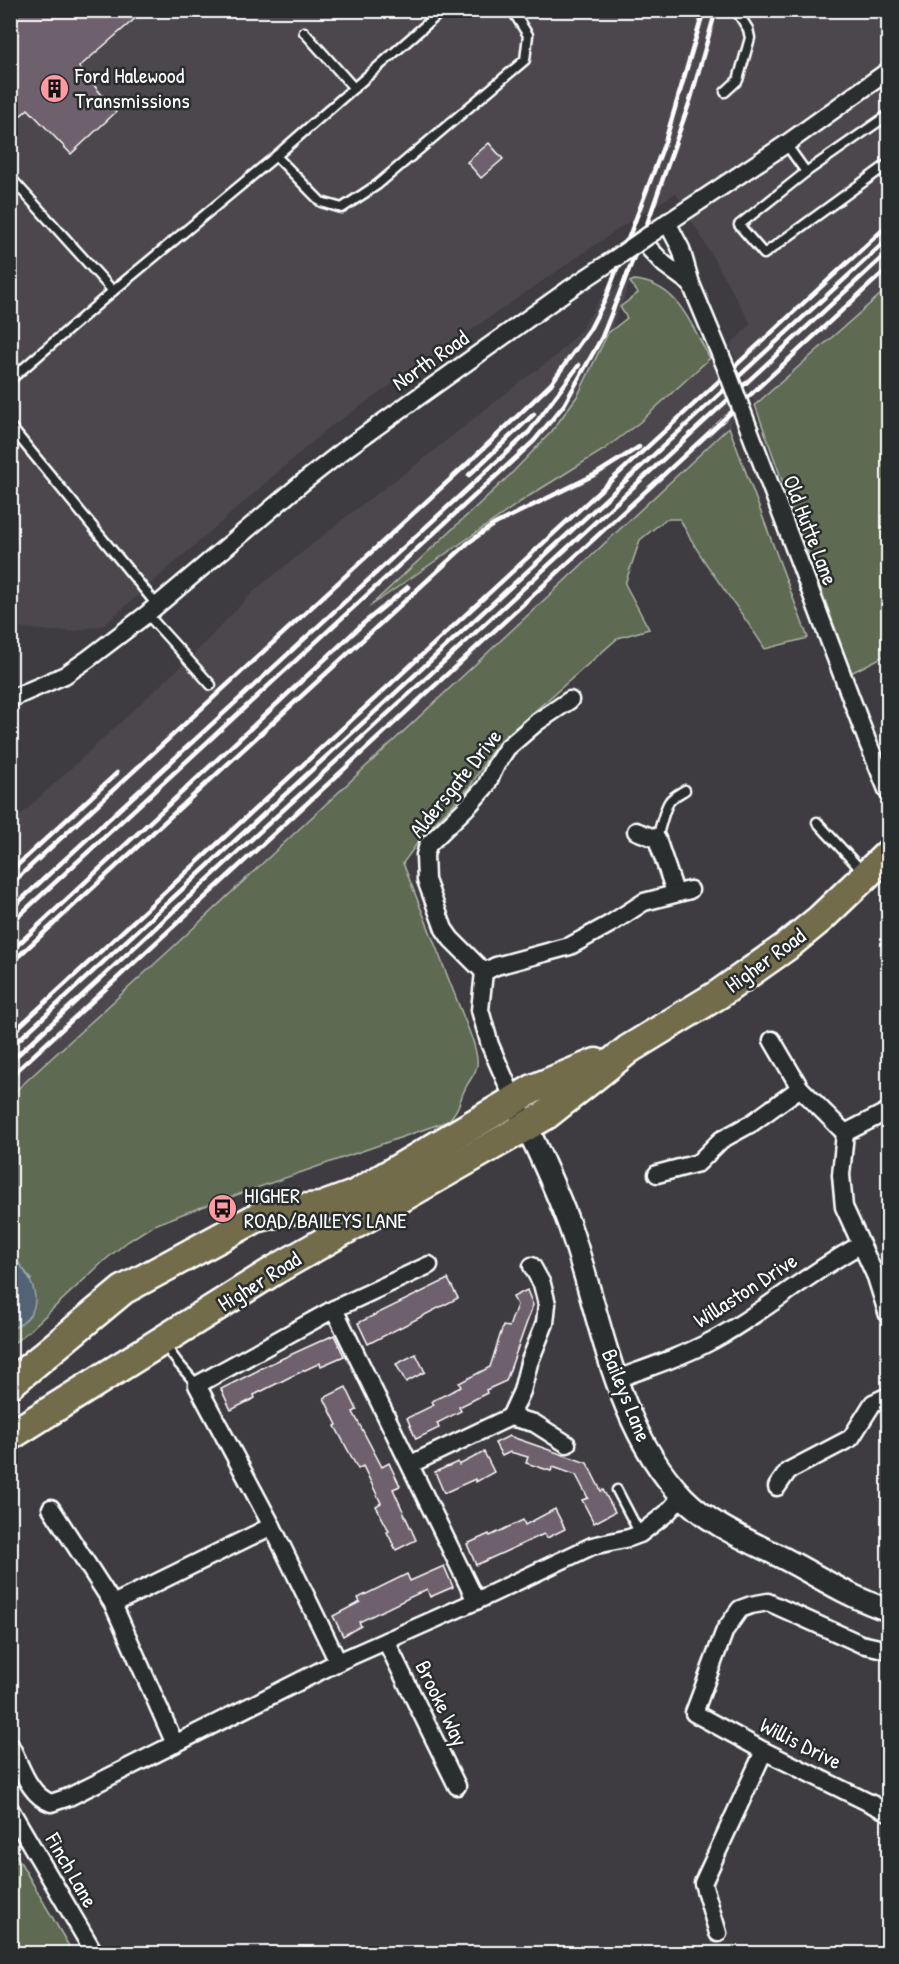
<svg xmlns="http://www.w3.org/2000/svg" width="899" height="1964" viewBox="0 0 899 1964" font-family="'Patrick Hand',sans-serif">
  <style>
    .built { fill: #4c474e }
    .green { fill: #5e6b53; stroke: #aeb5a9; stroke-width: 1.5 }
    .water { fill: #526474; stroke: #97a2ac; stroke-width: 1.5 }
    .building { fill: #6e606d; stroke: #fff; stroke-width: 1.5 }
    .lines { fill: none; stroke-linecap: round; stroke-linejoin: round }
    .service-casing { stroke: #fff; stroke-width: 13 }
    .minor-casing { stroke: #fff; stroke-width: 21 }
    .tertiary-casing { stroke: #fff; stroke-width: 26 }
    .trunk-casing { stroke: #fff; stroke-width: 33 }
    .service { stroke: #2a2d2e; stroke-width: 8 }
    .minor { stroke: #2a2d2e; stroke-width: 16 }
    .tertiary { stroke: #2a2d2e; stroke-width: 21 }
    .trunk { stroke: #726c4b; stroke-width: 28 }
    .rail { stroke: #fff; stroke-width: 4.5 }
    .minor-bridge-casing { stroke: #fff; stroke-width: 21; stroke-linecap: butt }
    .minor-bridge { stroke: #2a2d2e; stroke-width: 16 }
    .labels { text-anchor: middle; stroke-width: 5; stroke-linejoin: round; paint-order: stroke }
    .poi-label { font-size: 22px; fill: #fff; stroke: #2a2d2e; text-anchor: start }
    .street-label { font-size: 22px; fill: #fff; stroke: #2a2d2e }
  </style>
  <rect width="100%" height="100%" fill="#3e3c41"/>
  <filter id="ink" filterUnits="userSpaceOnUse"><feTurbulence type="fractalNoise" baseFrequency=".0167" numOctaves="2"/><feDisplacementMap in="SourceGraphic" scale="12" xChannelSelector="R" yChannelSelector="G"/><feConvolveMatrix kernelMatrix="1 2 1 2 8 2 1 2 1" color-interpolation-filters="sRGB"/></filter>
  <g filter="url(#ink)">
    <g class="built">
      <polygon points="10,11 888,11 888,288 755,405 730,345 751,324 676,193 627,223 327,429 104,625 75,631 53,631 11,627"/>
      <polygon points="632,278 600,357 578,395 552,431 510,475 530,495 605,449 640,422 710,358 734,414 729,427 172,948 11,1095 11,824 195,653 254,591 356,509 417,464 521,381 555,357 580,331 600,299"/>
    </g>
    <g class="green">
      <path d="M634,280C679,284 690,324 710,358L640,422L605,449L529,496L369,607L510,475L552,431L578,395L608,333L627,318L620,307L638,293L630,282Z"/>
      <polygon points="888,288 888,654 851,673 755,405"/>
      <path d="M729,427L808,638L765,649C738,605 703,566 680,519H666L640,540L625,584L649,629L618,638L503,739L490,754L470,787L424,834L403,863L473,1041C475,1049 478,1057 477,1065C476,1074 470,1079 466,1087C459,1100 460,1109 448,1121L185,1213L152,1226L127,1242L104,1261L29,1331L11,1345L10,1329L17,1326L31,1279L11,1254V1095L172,948Z"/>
      <polygon points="11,1846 73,1953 11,1953"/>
    </g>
    <path class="water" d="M11,1254C34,1279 51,1311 11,1329Z"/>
    <g class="building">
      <polygon points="10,10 145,10 79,67 116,112 71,154 28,109 10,125"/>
      <polygon points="489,143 503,159 481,178 467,162"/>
      <polygon points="448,1279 458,1298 368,1344 358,1323"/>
      <polygon points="527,1290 533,1305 506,1381 486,1390 487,1393 459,1407 461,1411 437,1423 439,1428 416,1439 407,1418 434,1405 432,1401 461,1387 459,1383 490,1367 503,1326 509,1327 517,1305 513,1297"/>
      <polygon points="334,1335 344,1356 321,1366 320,1363 290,1377 254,1395 255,1398 231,1410 221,1389 259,1370 259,1369"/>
      <polygon points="416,1354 425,1372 406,1382 396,1364"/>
      <polygon points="346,1387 357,1410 353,1412 382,1467 389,1463 400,1486 393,1489 416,1540 396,1550 387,1532 389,1531 376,1506 381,1503 363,1466 358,1469 335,1426 337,1425 324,1398"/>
      <polygon points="509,1436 587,1463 601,1491 603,1490 615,1512 594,1523 582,1500 588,1498 576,1475 553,1467 551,1471 526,1463 528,1457 510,1452 502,1456 495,1443"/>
      <polygon points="484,1452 494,1472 476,1482 475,1479 444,1493 435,1472 458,1462 459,1465"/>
      <polygon points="555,1509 565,1529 547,1538 544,1534 476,1565 467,1544 489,1534 490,1536 523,1520 525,1525"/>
      <polygon points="444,1566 453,1587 430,1597 427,1589 359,1622 361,1626 343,1636 333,1616 360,1602 358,1598 407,1574 410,1581"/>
    </g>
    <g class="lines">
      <defs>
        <g id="service">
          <polyline points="304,32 354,88"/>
          <polyline points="725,92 738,80 750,38 748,29 736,10"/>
          <polyline points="888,115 806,172 739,225 764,254 888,164"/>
          <polyline points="786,144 806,172"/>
          <polyline points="276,156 321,202 342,208 377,185 525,60 528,35 512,10"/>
          <polyline points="10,177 113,291"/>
          <polyline points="10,380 113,291 276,156 443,10"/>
          <polyline points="10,426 157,605"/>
          <polyline points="147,614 211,685"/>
          <polyline points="817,822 864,873"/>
          <path d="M657,839C659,831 665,808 669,802C672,797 680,793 685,790"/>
          <polyline points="164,1344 178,1363 197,1385"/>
          <polyline points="617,1490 640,1534"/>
          <polyline points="10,1944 14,1954"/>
        </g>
        <g id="minor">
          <polyline points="667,222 681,249 691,284 726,368"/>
          <polyline points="649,235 786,144 888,71"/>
          <polyline points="641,240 664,264 691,284"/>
          <polyline points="741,408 868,743 888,792"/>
          <polyline points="10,699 65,675 88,659 147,614 302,483 348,447 568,290 616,258"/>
          <polyline points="636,831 657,839 675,892"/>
          <polyline points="484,972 451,939 444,929 426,880 425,855 428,845 470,804 486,786 496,765 507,748 537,722 570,700"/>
          <polyline points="772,1040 800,1088 845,1133 841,1175 844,1207 876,1277 888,1315"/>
          <polyline points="514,1100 490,1045 480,1010 484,972 496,966 570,946 610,924 644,902 690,890"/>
          <polyline points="845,1133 888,1111"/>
          <polyline points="657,1174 698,1163 721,1140 752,1123 800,1088"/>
          <polyline points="334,1309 476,1601"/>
          <path d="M617,1379C652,1366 690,1354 722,1335C770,1307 812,1271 860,1245"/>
          <polyline points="510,1417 522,1391 529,1363 545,1323 547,1304 542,1284 532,1266"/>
          <polyline points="411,1464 510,1417 534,1423 567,1444"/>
          <polyline points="777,1487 788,1471 851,1438 873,1403 888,1396"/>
          <polyline points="51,1508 113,1604 175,1744"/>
          <polyline points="113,1604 272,1526"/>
          <polyline points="386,1641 457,1786"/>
          <polyline points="888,1650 861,1644 768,1602 751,1605 740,1609 725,1630 694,1713 764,1751 888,1812"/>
          <polyline points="338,1662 272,1526 197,1385 334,1309 429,1265"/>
          <path d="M10,1745C21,1765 28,1795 51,1803L69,1797L338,1662L476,1601L592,1546L629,1538L640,1534L667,1513L682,1496"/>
          <polyline points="10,1809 95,1954"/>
          <polyline points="718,1933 703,1883 764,1751"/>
        </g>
        <path id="tertiary" d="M521,1115C539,1152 556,1189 570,1227C601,1316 615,1427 683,1497C711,1526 752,1542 787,1560C821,1578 851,1598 888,1610"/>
        <g id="trunk">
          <polyline points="10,1384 123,1290 256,1218 287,1210 321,1207 354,1195 533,1089 596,1063"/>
          <polyline points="10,1436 275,1270 546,1115 629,1049 719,994 787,946 820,919 888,854"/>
        </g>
      </defs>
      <use href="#service" class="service-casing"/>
      <use href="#minor" class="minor-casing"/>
      <use href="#tertiary" class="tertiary-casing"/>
      <use href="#trunk" class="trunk-casing"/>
      <use href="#service" class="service"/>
      <use href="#minor" class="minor"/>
      <use href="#tertiary" class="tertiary"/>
      <use href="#trunk" class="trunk"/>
      <g class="rail">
        <polyline points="469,475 534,414"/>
        <polyline points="10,872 117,773"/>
        <polyline points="10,885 467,464 551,384 590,329 605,300 665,142 704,10"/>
        <polyline points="10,910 529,432 579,365"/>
        <polyline points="10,924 534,441 564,405 602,337 646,227 691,98 716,10"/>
        <polyline points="10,952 365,622 408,587"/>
        <polyline points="10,964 468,543 493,525 596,474 639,447"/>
        <polyline points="10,1035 888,225"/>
        <polyline points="10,1048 888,239"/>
        <polyline points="10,1062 888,252"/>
        <polyline points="10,1077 888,268"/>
      </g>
      <defs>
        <g id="minor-bridge">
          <polyline points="616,258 649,235"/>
          <polyline points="726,368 741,408"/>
        </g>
      </defs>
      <use href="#minor-bridge" class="minor-bridge-casing"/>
      <use href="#minor-bridge" class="minor-bridge"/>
    </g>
  </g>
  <defs>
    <symbol id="building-disc" viewBox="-11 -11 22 22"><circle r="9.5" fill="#ff9aa2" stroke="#2a2d2e"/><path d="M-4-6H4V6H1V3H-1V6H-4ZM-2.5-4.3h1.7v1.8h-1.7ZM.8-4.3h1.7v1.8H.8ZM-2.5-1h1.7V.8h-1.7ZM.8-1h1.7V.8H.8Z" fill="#111"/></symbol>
    <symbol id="bus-disc" viewBox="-11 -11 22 22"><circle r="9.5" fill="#ff9aa2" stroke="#2a2d2e"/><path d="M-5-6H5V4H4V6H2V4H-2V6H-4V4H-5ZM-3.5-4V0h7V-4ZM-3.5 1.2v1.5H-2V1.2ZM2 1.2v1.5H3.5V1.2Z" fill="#111"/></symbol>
  </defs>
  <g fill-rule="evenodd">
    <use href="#building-disc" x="38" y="72" width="33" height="33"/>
    <use href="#bus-disc" x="206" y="1192" width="33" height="33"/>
  </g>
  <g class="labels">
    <g class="poi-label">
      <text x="75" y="83">Ford Halewood<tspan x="75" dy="25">Transmissions</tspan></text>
      <text x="244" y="1203">HIGHER<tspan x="244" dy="25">ROAD/BAILEYS LANE</tspan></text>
    </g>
    <g class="street-label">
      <text transform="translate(430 360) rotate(-35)" y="8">North Road</text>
      <text transform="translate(811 530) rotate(69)" y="8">Old Hutte Lane</text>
      <text transform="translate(455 783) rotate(-51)" y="8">Aldersgate Drive</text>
      <text transform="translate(765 960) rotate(-36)" y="8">Higher Road</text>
      <text transform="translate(259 1281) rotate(-32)" y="8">Higher Road</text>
      <text transform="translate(745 1290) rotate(-33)" y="8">Willaston Drive</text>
      <text transform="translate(627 1395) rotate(68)" y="8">Baileys Lane</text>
      <text transform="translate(442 1703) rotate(64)" y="8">Brooke Way</text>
      <text transform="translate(801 1743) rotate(27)" y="8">Willis Drive</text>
      <text transform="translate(72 1870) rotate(60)" y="8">Finch Lane</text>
    </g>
  </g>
  <rect width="899" height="1964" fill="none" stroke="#2a2d2e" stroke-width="36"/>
  <rect x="18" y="18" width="863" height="1928" fill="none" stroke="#fff" stroke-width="2" filter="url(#ink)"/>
</svg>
